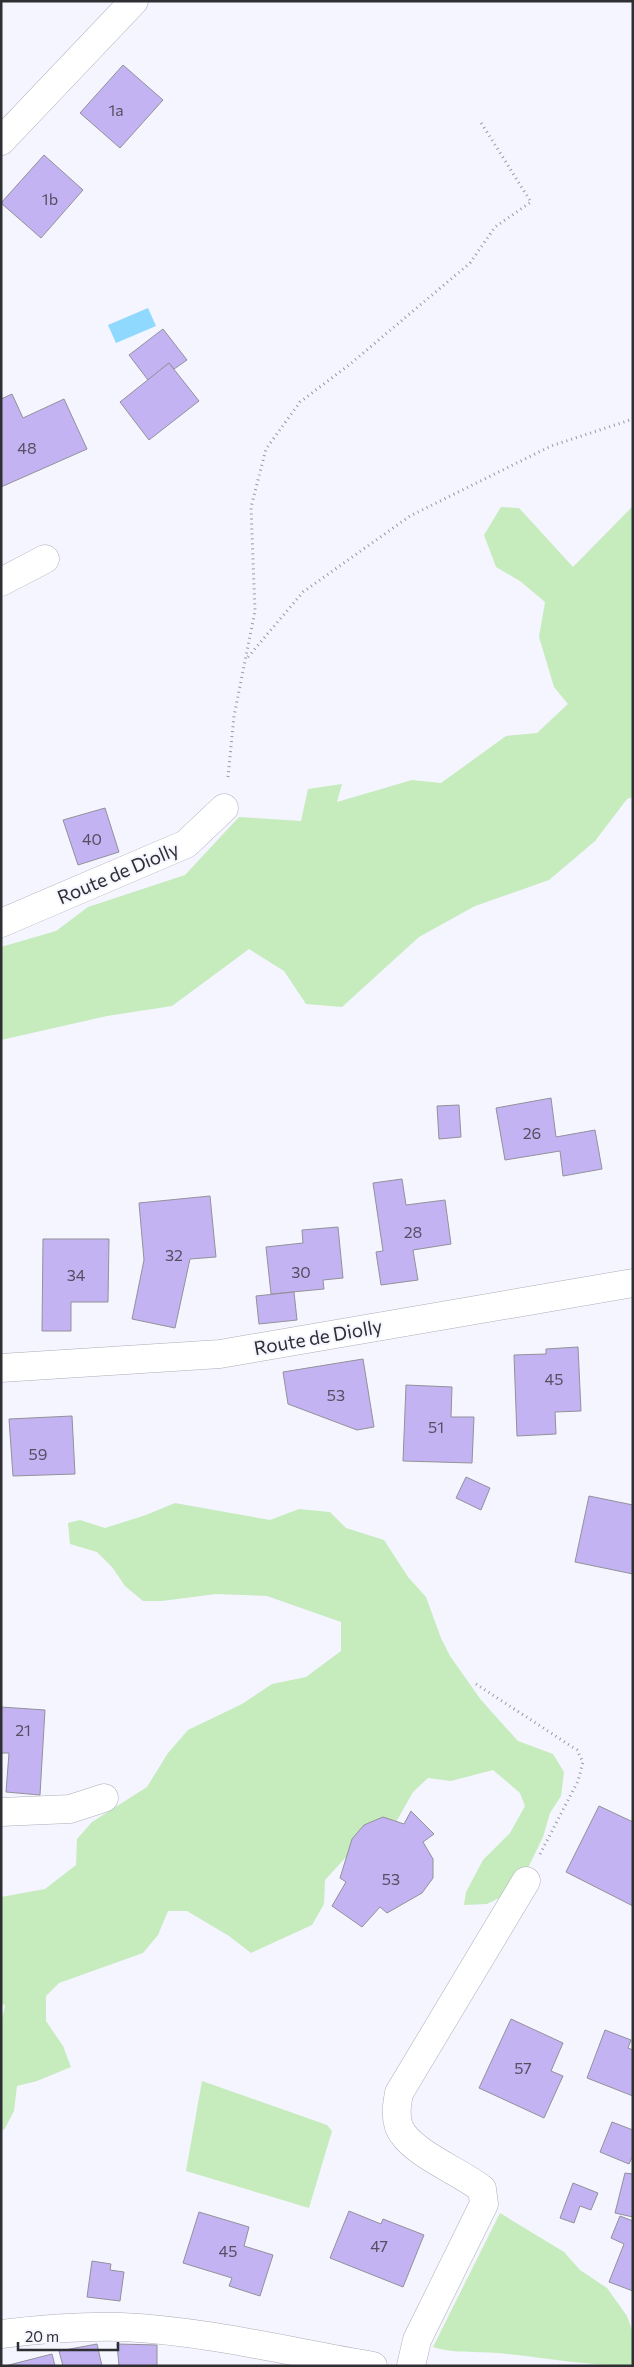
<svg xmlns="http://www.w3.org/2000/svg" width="634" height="2367" viewBox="0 0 634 2367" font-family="Commissioner,sans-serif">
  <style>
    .green { fill: #c6ebbd }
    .water { fill: #90d9fe }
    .building { fill: #c4b3f2; stroke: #93919a }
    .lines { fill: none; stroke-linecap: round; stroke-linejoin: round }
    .minor-casing { stroke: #adaeb8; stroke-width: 29 }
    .path { stroke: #999aa1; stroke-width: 3; stroke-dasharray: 1 4; stroke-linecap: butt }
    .minor { stroke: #fff; stroke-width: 28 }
    .labels { text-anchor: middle; stroke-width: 4; stroke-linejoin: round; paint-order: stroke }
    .number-label { font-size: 16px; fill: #545062 }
    .street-label { font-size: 19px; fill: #2e2f32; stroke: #f4f5ff }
  </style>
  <rect width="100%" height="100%" fill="#f4f5ff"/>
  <g class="green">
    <polygon points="633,506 633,797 627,799 595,841 549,880 475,906 419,937 342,1007 306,1004 284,971 249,949 172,1006 107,1016 1,1040 1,947 56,931 88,907 185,875 239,817 301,821 308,789 342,784 337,802 412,780 441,783 506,736 537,733 568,704 554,687 539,637 545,602 520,581 496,567 484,535 501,507 519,508 573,567"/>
    <polygon points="175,1503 270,1520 299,1509 330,1512 346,1528 384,1540 408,1577 426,1597 441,1638 450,1656 481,1700 518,1741 553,1754 564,1772 561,1796 550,1813 543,1837 526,1872 509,1893 487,1904 464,1905 466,1892 483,1860 510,1833 525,1806 520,1793 493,1770 451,1781 428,1778 413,1792 396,1822 347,1856 325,1880 324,1904 312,1925 251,1953 229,1936 187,1911 168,1911 158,1935 143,1953 59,1983 46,1996 46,2021 63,2046 71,2067 37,2081 17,2086 14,2111 4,2130 1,2128 1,2023 5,2006 1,2002 1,1897 45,1889 76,1865 77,1839 92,1822 147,1787 168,1753 188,1730 242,1704 272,1684 306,1677 341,1651 341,1622 267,1596 216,1594 162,1601 143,1601 125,1586 112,1567 97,1552 70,1544 68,1523 80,1520 105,1528 146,1515"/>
    <polygon points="202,2081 327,2125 332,2131 309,2208 186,2171"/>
    <path d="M500,2213L564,2252L580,2270L607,2288L627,2316L633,2333V2366C587,2366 543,2357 498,2353C476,2351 454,2354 433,2347Z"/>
  </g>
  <polygon class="water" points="148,308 156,326 116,343 108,325"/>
  <g class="building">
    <polygon points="123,65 163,100 120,148 80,113"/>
    <polygon points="44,155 83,190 41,238 1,203"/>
    <polygon points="163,329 187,360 174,369 169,363 148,380 129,355"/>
    <polygon points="169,363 199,401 149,440 120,402"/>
    <polygon points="12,394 23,418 64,399 87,449 1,487 1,399"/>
    <polygon points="105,808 119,852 78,865 63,820"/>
    <polygon points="551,1098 556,1137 595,1130 602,1169 563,1176 560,1151 505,1160 496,1108"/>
    <polygon points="459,1105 461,1137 439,1139 437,1106"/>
    <polygon points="402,1179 406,1205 445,1200 451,1244 413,1250 418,1280 381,1285 376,1252 383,1251 373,1183"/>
    <polygon points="210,1196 216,1257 190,1259 175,1328 132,1319 144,1260 139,1203"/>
    <polygon points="338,1227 343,1278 323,1280 324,1289 271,1294 266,1247 303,1243 302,1230"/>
    <polygon points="43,1239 109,1239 108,1302 71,1302 71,1331 42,1331"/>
    <polygon points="294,1292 297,1320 259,1324 256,1296"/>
    <polygon points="578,1347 581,1411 555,1412 556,1434 517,1436 514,1355 546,1354 546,1349"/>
    <polygon points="363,1359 374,1427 357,1430 288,1404 283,1372"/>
    <polygon points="406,1385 452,1387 451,1417 474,1417 472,1463 403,1461"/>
    <polygon points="72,1416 75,1474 13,1476 9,1419"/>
    <polygon points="466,1477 490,1488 481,1510 456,1498"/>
    <polygon points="589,1496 633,1505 633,1574 575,1562"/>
    <polygon points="1,1707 45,1710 40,1795 6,1792 9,1753 1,1753"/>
    <polygon points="599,1806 633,1822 633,1906 566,1872"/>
    <polygon points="411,1811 434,1834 423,1842 433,1859 433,1878 422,1893 387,1913 380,1907 362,1927 332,1906 346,1882 340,1878 352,1839 364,1825 383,1817 404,1824"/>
    <polygon points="511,2019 563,2043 551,2071 563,2076 544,2118 479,2088"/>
    <polygon points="605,2030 631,2040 628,2048 633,2050 633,2096 587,2078"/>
    <polygon points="612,2122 633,2130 633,2155 629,2164 600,2152"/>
    <polygon points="625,2173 633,2174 633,2217 615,2213"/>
    <polygon points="573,2183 598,2193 591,2210 580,2206 574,2223 560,2218"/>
    <polygon points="349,2211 381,2224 383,2219 424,2235 403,2287 330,2258"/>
    <polygon points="199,2212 249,2227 244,2246 273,2255 260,2296 229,2286 232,2278 183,2263"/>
    <polygon points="620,2216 633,2221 633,2291 609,2282 624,2244 611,2238"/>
    <polygon points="92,2261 111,2264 110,2270 124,2272 120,2301 87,2297"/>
    <polygon points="97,2344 102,2366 63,2366 59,2351"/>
    <polygon points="117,2344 157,2345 157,2366 119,2366"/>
    <polygon points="52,2354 55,2366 5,2366"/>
  </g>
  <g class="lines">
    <defs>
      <g id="minor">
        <polyline points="1,141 134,1"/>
        <polyline points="1,582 45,559"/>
        <polyline points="1,923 186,844 224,808"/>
        <polyline points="1,1368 220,1354 633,1283"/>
        <polyline points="1,1812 70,1809 104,1798"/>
        <path d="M1,2334C42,2329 82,2326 122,2327C207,2331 290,2352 373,2366"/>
        <path d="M411,2366L417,2340L484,2204L482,2189C460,2171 410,2153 399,2127C395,2115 397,2104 399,2093L526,1881"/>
      </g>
    </defs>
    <use href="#minor" class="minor-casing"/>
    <g class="path">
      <polyline points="248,657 303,592 410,516 551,446 633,419"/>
      <polyline points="228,777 234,716 255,611 251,507 266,449 300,402 349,365 470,263 495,227 531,202 480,121"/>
      <polyline points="476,1684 577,1750 583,1762 578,1781 540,1854"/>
    </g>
    <use href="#minor" class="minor"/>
  </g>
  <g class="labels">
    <g class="number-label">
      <text x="116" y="116">1a</text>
      <text x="50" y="205">1b</text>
      <text x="27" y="454">48</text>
      <text x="92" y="845">40</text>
      <text x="532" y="1139">26</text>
      <text x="413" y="1238">28</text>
      <text x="174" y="1261">32</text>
      <text x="301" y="1278">30</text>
      <text x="76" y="1281">34</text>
      <text x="554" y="1385">45</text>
      <text x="336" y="1401">53</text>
      <text x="436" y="1433">51</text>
      <text x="38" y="1460">59</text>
      <text x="23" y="1736">21</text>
      <text x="391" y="1885">53</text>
      <text x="523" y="2074">57</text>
      <text x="379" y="2252">47</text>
      <text x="228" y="2257">45</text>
    </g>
    <g class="street-label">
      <text transform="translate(118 873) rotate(-23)" y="7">Route de Diolly</text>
      <text transform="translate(318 1337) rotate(-10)" y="7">Route de Diolly</text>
    </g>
  </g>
  <rect width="634" height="2367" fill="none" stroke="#2e2f32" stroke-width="5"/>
  <path d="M18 2342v8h100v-8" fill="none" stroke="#2e2f32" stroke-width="2.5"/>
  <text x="25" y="2342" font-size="15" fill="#2e2f32" stroke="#f4f5ff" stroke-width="4" paint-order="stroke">20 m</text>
</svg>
